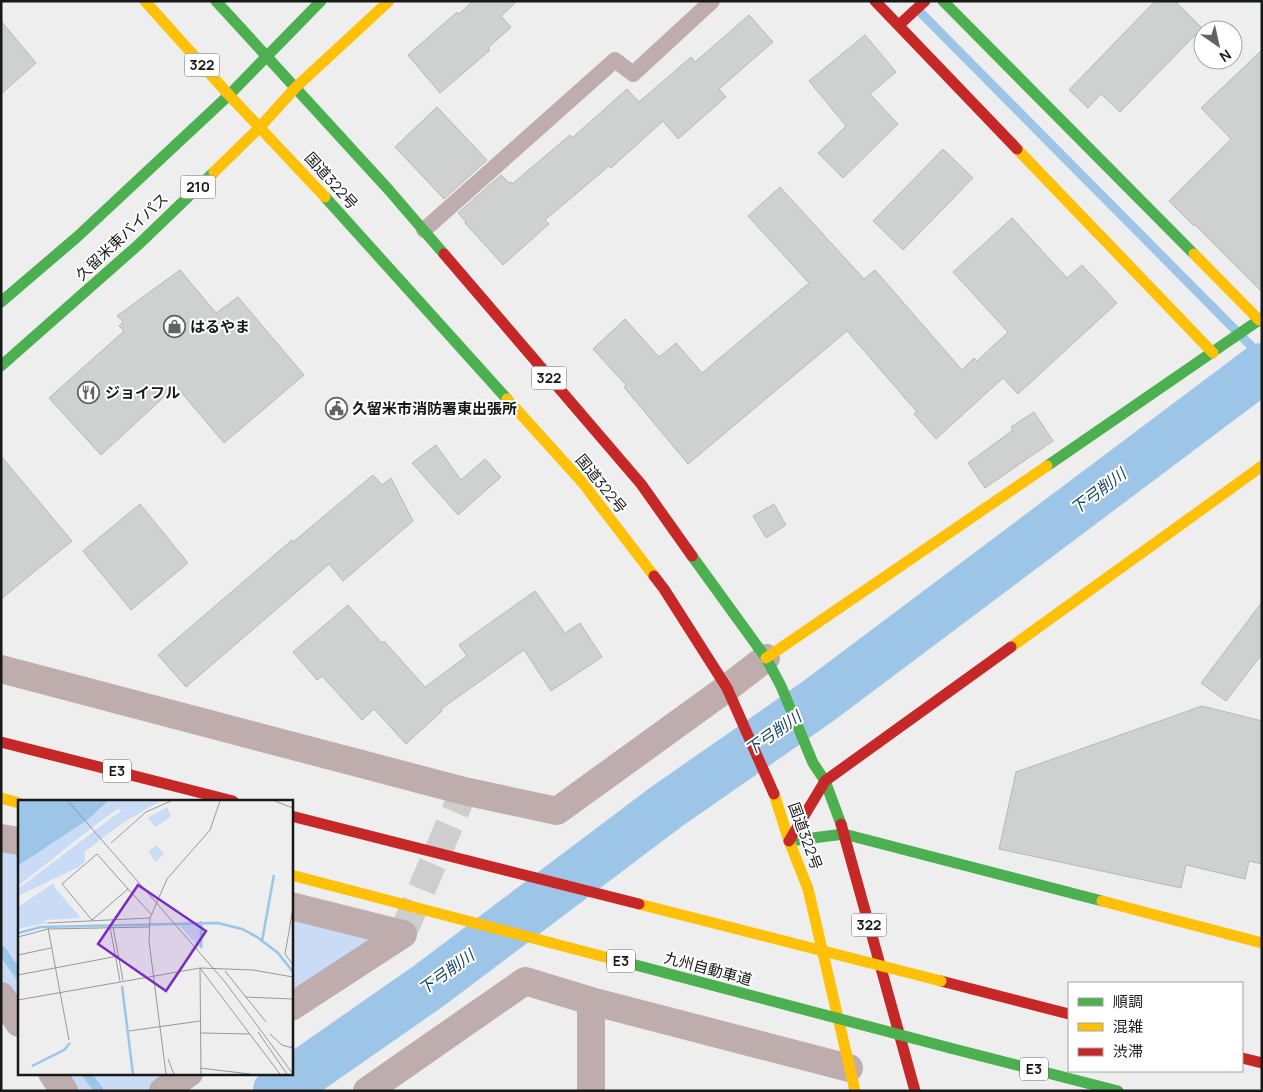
<svg xmlns="http://www.w3.org/2000/svg" width="1263" height="1092" viewBox="0 0 1263 1092" font-family="Manrope,'Noto Sans JP',sans-serif">
  <style>
    .green { fill: #cadbf6 }
    .lines { fill: none; stroke-linecap: round; stroke-linejoin: round }
    .stream { stroke: #9cc5e7; stroke-width: 9 }
    .river { stroke: #9cc5e7; stroke-width: 50 }
    .building { fill: #cfd0d0; stroke: #b8b8b8 }
    .street-tunnel { stroke: #cececf; stroke-width: 28; stroke-dasharray: 28 14; stroke-linecap: butt }
    .lane { stroke: #beadac; stroke-width: 16 }
    .street { stroke: #beadac; stroke-width: 28 }
    .fast { stroke: #4caf50; stroke-width: 11 }
    .slow { stroke: #ffc107; stroke-width: 11 }
    .jam { stroke: #c62828; stroke-width: 11 }
    .fast-bridge { stroke: #4caf50; stroke-width: 11 }
    .slow-bridge { stroke: #ffc107; stroke-width: 11 }
    .jam-bridge { stroke: #c62828; stroke-width: 11 }
    .labels { text-anchor: middle; stroke-width: 4; stroke-linejoin: round; paint-order: stroke }
    .shield { fill: #fff; stroke: #5d5d5d; stroke-width: 1 }
    .shield-label { font-size: 14px; font-weight: bold; fill: #171818 }
    .street-label { font-size: 15px; fill: #171818; stroke: #fff }
    .poi-label { font-size: 15px; font-weight: bold; fill: #171818; stroke: #fff; text-anchor: start }
    .water-label { font-size: 16px; font-style: italic; fill: #164363; stroke: #fff }
    .inset-river { fill: none; stroke: #9cc5e7; stroke-width: 2.5 }
    .inset-road { fill: none; stroke: #989899; stroke-width: 1 }
    .view { fill: #7b2cbf; fill-opacity: 0.15; stroke: #7b2cbf; stroke-width: 2.5 }
    .inset-edge { fill: none; stroke: #171818; stroke-width: 2.5 }
  </style>
  <rect width="100%" height="100%" fill="#eeeeef"/>
  <g class="green">
    <polygon points="1,838 19,842 19,1023 1,996"/>
    <polygon points="291,907 403,934 291,1007"/>
    <polygon points="52,1073 189,1073 163,1091 64,1091"/>
  </g>
  <g class="lines">
    <g class="stream">
      <polyline points="918,10 1262,357"/>
      <polyline points="1,950 19,975"/>
      <polyline points="86,1073 99,1091"/>
    </g>
    <polyline class="river" points="278,1091 430,985 666,807 817,702 1262,368"/>
  </g>
  <g class="building">
    <polygon points="473,1 517,1 501,16 511,27 488,48 490,50 440,93 408,55 457,12 459,14"/>
    <polygon points="1155,1 1175,1 1202,28 1120,112 1101,94 1088,108 1069,90"/>
    <polygon points="749,15 773,42 719,89 726,97 678,139 663,121 611,168 609,166 545,220 549,224 503,265 465,223 466,222 458,213 501,175 509,183 511,182 512,184 570,135 572,138 627,89 639,102 691,57 695,62"/>
    <polygon points="1,21 36,63 1,94"/>
    <polygon points="865,35 896,72 870,94 898,124 843,178 818,153 846,126 809,81"/>
    <polygon points="1262,50 1262,292 1195,225 1194,226 1169,201 1231,139 1201,108"/>
    <polygon points="437,107 487,160 444,199 395,147"/>
    <polygon points="943,149 973,178 903,250 873,221"/>
    <polygon points="780,187 864,279 875,270 962,370 974,358 977,361 1008,332 953,272 1012,218 1067,278 1082,265 1117,303 1018,394 1003,378 936,439 914,414 917,412 847,331 688,464 624,387 626,385 593,349 625,319 659,357 676,343 702,373 809,283 748,216"/>
    <polygon points="180,270 216,313 238,297 304,375 224,443 176,386 101,455 49,398 124,331 119,326 123,322 117,316"/>
    <polygon points="1034,412 1053,441 985,488 968,463 1013,430 1011,427"/>
    <polygon points="436,445 461,480 485,459 501,477 458,515 412,463"/>
    <polygon points="1,456 72,541 1,599"/>
    <polygon points="373,475 382,485 391,478 413,521 343,581 329,564 186,687 158,655 292,540 293,542"/>
    <polygon points="140,504 188,563 131,610 83,551"/>
    <polygon points="774,504 786,525 766,538 753,516"/>
    <polygon points="535,591 565,633 580,623 602,657 551,691 524,650 441,709 442,711 406,744 374,709 362,720 322,676 317,680 293,652 348,605 382,643 384,641 425,687 467,656 459,645"/>
    <polygon points="1262,602 1262,654 1226,701 1201,683"/>
    <polygon points="1202,706 1262,721 1262,864 1249,861 1245,879 1186,865 1181,888 999,849 1016,772"/>
  </g>
  <g class="lines">
    <polyline class="street-tunnel" points="405,928 464,791"/>
    <polyline class="lane" points="424,230 615,60 633,74 712,1"/>
    <g class="street">
      <polyline points="1,669 464,791 557,811 727,688 766,658"/>
      <polyline points="1,838 19,841"/>
      <polyline points="291,906 403,934 291,1007"/>
      <polyline points="1,996 19,1023"/>
      <polyline points="591,1001 591,1091"/>
      <polyline points="52,1073 64,1091"/>
      <polyline points="163,1091 189,1073"/>
      <polyline points="367,1091 525,981 591,1001 849,1068"/>
    </g>
    <g class="fast">
      <polyline points="216,1 388,189 444,254"/>
      <polyline points="943,1 1194,254"/>
      <polyline points="325,197 507,399"/>
      <polyline points="1,302 77,237 229,95 321,1"/>
      <polyline points="1,366 138,245 214,172"/>
      <polyline points="1047,466 1262,318"/>
      <polyline points="692,556 766,658 781,686 813,763 825,781 841,824"/>
      <polyline points="789,841 844,834 1102,901"/>
      <polyline points="950,1048 1118,1091"/>
    </g>
    <g class="slow">
      <polyline points="145,1 229,95 325,197"/>
      <polyline points="1017,149 1213,353"/>
      <polyline points="214,172 260,127 296,87 389,1"/>
      <polyline points="1194,254 1259,320"/>
      <polyline points="507,399 582,482 654,576"/>
      <polyline points="1011,647 1262,466"/>
      <polyline points="766,658 1047,466"/>
      <polyline points="774,794 789,841 808,889 855,1091"/>
      <polyline points="1,798 19,803"/>
      <polyline points="1102,901 1262,943"/>
    </g>
    <g class="jam">
      <polyline points="875,1 1017,149"/>
      <polyline points="899,25 925,1"/>
      <polyline points="444,254 641,484 692,556"/>
      <polyline points="654,576 664,589 727,688 774,794"/>
      <polyline points="1,742 233,801"/>
      <polyline points="841,824 915,1091"/>
      <polyline points="789,841 825,781 1011,647"/>
      <polyline points="941,981 1069,1014"/>
      <polyline points="1242,1058 1262,1063"/>
    </g>
    <polyline class="fast-bridge" points="628,963 950,1048"/>
    <g class="slow-bridge">
      <polyline points="291,875 628,963"/>
      <polyline points="639,904 941,981"/>
    </g>
    <polyline class="jam-bridge" points="291,816 639,904"/>
  </g>
  <defs>
    <symbol id="shop-ring" viewBox="-11 -11 22 22"><circle r="9.5" fill="#fff" stroke="#626363" stroke-width="1.5"/><path d="M-5-2.5h2.3a2.7 3.5 0 0 1 5.4 0H5L5.5 6h-11ZM-1.5-2.5h3a1.5 2.3 0 0 0-3 0Z" fill="#626363"/></symbol>
    <symbol id="restaurant-ring" viewBox="-11 -11 22 22"><circle r="9.5" fill="#fff" stroke="#626363" stroke-width="1.5"/><path d="M-5-6h1v4h1v-4h1v4h1v-4h1v5L-1.5 .5V6h-2V.5L-5-1ZM5-6V6H3V1.5H1.5Q1.5-4 5-6Z" fill="#626363"/></symbol>
    <symbol id="civic-ring" viewBox="-11 -11 22 22"><circle r="9.5" fill="#fff" stroke="#626363" stroke-width="1.5"/><path d="M-.6-6.5H3V-4.5H.6V-3L4-1V1h2V6H-6V1h2V-1L-.6-3ZM-1.2 2.5V6h2.4V2.5Z" fill="#626363"/></symbol>
  </defs>
  <g fill-rule="evenodd">
    <use href="#shop-ring" x="162" y="314" width="25" height="25"/>
    <use href="#restaurant-ring" x="76" y="380" width="25" height="25"/>
    <use href="#civic-ring" x="324" y="396" width="25" height="25"/>
  </g>
  <g class="labels">
    <g class="shield">
      <rect x="184.5" y="53.5" width="35" height="23" rx="4"/>
      <rect x="180.5" y="175.5" width="35" height="23" rx="4"/>
      <rect x="531.5" y="366.5" width="35" height="23" rx="4"/>
      <rect x="103" y="759.5" width="28" height="23" rx="4"/>
      <rect x="851.5" y="913.5" width="35" height="23" rx="4"/>
      <rect x="607" y="949.5" width="28" height="23" rx="4"/>
      <rect x="1020" y="1057.5" width="28" height="23" rx="4"/>
    </g>
    <g class="shield-label">
      <text x="202" y="70">322</text>
      <text x="198" y="192">210</text>
      <text x="549" y="383">322</text>
      <text x="117" y="776">E3</text>
      <text x="869" y="930">322</text>
      <text x="621" y="966">E3</text>
      <text x="1034" y="1074">E3</text>
    </g>
    <g class="street-label">
      <text transform="translate(331 181) rotate(48)" y="5">国道322号</text>
      <text transform="translate(122 237) rotate(-43)" y="5">久留米東バイパス</text>
      <text transform="translate(601 484) rotate(51)" y="5">国道322号</text>
      <text transform="translate(805 836) rotate(70)" y="5">国道322号</text>
      <text transform="translate(708 969) rotate(15)" y="5">九州自動車道</text>
    </g>
    <g class="poi-label">
      <text x="190" y="332">はるやま</text>
      <text x="105" y="398">ジョイフル</text>
      <text x="352" y="414">久留米市消防署東出張所</text>
    </g>
    <g class="water-label">
      <text transform="translate(1098 491) rotate(-37)" y="6">下弓削川</text>
      <text transform="translate(773 733) rotate(-35)" y="6">下弓削川</text>
      <text transform="translate(446 972) rotate(-36)" y="6">下弓削川</text>
    </g>
  </g>
  <g transform="translate(18 800)">
    <rect width="275" height="275" fill="#eeeeef"/>
    <path d="M88,1H142L103,24L66,52L67,61L61,67L0,96V89L104,10L100,9L84,20L0,86V66L61,25ZM149,7L153,16L138,27L130,18ZM138,45L146,54L137,62L131,51ZM36,83L37,88L63,118L28,120V123L0,129V107ZM161,125H185V148L180,146Z" fill="#cadbf6"/>
    <path d="M1,1H90L69,20L0,66Z" fill="#9cc5e7"/>
    <path class="inset-river" d="M183,121V148M0,133L23,127L200,123L224,129L239,137L260,153L275,172M244,141L256,75M104,186L115,274M14,266L46,250L52,243"/>
    <path class="inset-road" d="M50,1L207,182L275,274M257,1L275,8M93,43L128,12L153,1M110,89L74,120L44,84L79,54L110,89L133,114L134,115M275,108L267,154L275,165M29,123L132,118M92,127L102,181M95,127L105,180M30,128L51,240M0,137L30,129L131,127M0,155L33,148M182,168L262,274M182,168L183,274M207,171L248,222M0,175L100,156M227,197L275,199M0,200L182,168L235,170L275,177M111,231L182,221M240,232L269,274M183,233L232,234M252,234L264,245L275,248M150,259L156,274M182,268L232,274M148,274L131,141L132,118L149,79L192,30L202,1"/>
    <path class="view" d="M120,85L188,131L148,191L80,144Z"/>
    <rect width="275" height="275" class="inset-edge"/>
  </g>
  <rect width="1263" height="1092" fill="none" stroke="#171818" stroke-width="5"/>
  <rect x="1068" y="982" width="175" height="90" fill="#ffffff" stroke="#a2a3a3"/>
  <rect x="1078" y="998" width="25" height="8" fill="#4caf50" stroke="#a2a3a3"/>
  <text x="1113" y="1007" font-size="15" fill="#171818">順調</text>
  <rect x="1078" y="1023" width="25" height="8" fill="#ffc107" stroke="#a2a3a3"/>
  <text x="1113" y="1032" font-size="15" fill="#171818">混雑</text>
  <rect x="1078" y="1048" width="25" height="8" fill="#c62828" stroke="#a2a3a3"/>
  <text x="1113" y="1057" font-size="15" fill="#171818">渋滞</text>
  <g transform="translate(1218 45) rotate(146)"><circle r="24" fill="#ffffff" stroke="#a2a3a3"/>
  <path d="M0-4L9 19L0 12L-9 19Z" fill="#626363"/>
  <text y="-8" font-size="14" font-weight="bold" text-anchor="middle" fill="#171818">N</text>
  </g>
</svg>
